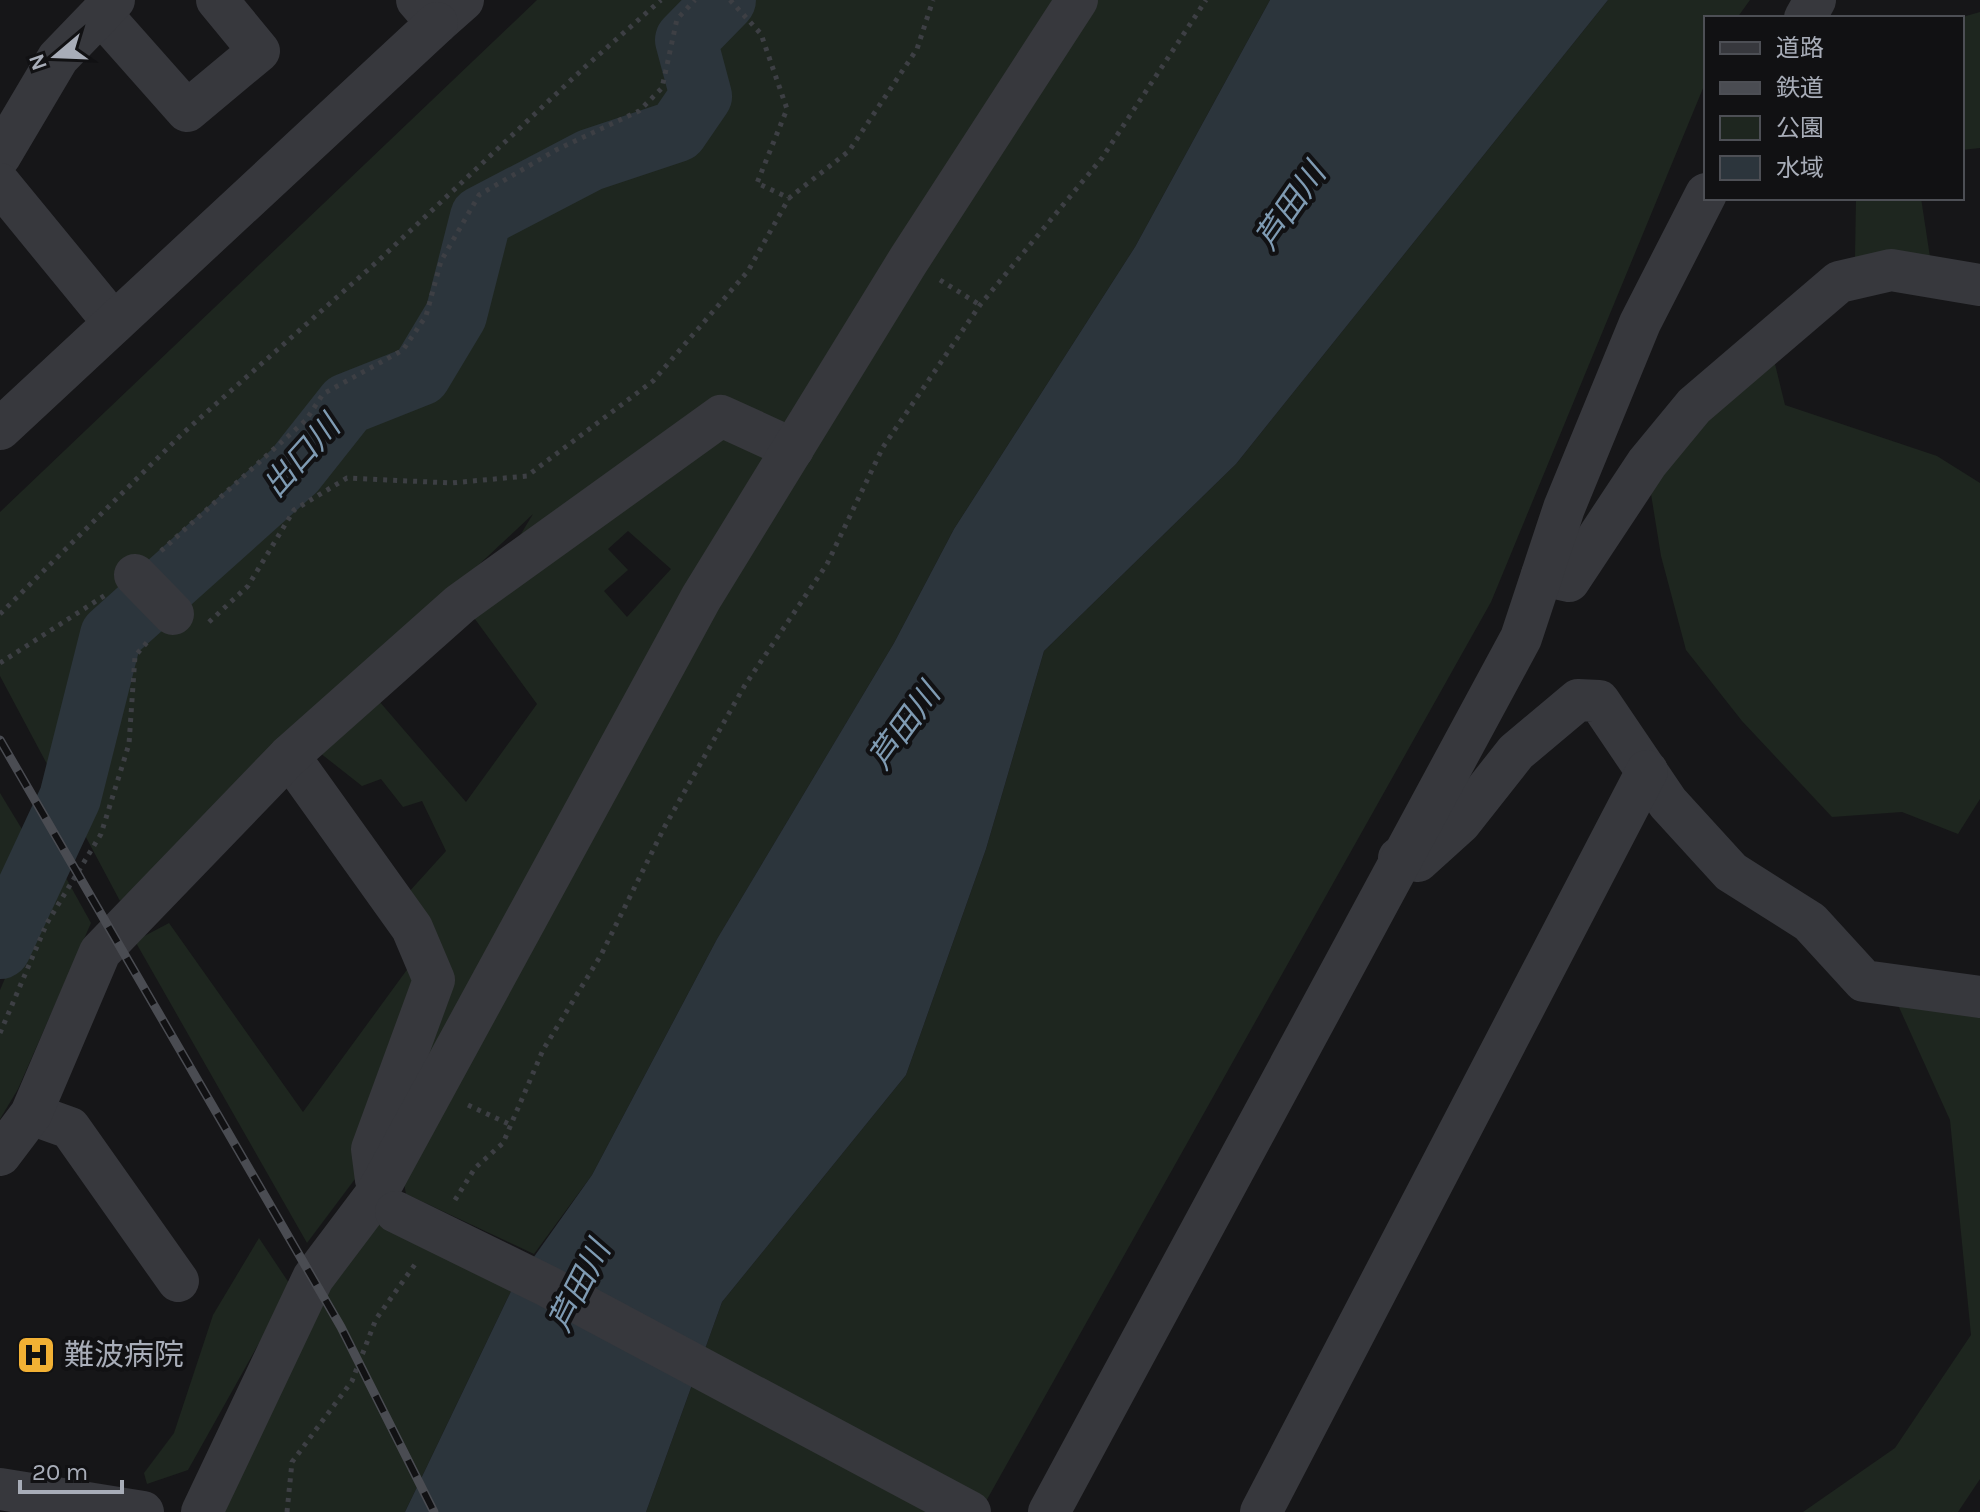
<svg xmlns="http://www.w3.org/2000/svg" width="1980" height="1512" viewBox="0 0 1980 1512" font-family="Karla,'Noto Sans JP',sans-serif">
  <style>
    .green { fill: #1e261f; fill-rule: evenodd }
    .water { fill: #2c353c }
    .lines { fill: none; stroke-linecap: round; stroke-linejoin: round }
    .river { stroke: #2c353c; stroke-width: 62 }
    .path { stroke: #3d3f44; stroke-width: 5; stroke-dasharray: 4 6; stroke-linecap: butt }
    .minor { stroke: #37383d; stroke-width: 42 }
    .rail-casing { stroke: #4a4c52; stroke-width: 9 }
    .rail { stroke: #111113; stroke-width: 6; stroke-dasharray: 18; stroke-linecap: butt }
    .minor-bridge { stroke: #37383d; stroke-width: 42 }
    .labels { text-anchor: middle; stroke-width: 8; stroke-linejoin: round; paint-order: stroke }
    .poi-label { font-size: 30px; fill: #a8adb8; stroke: #111113; text-anchor: start }
    .water-label { font-size: 32px; font-style: italic; fill: #7f9bb3; stroke: #111113 }
  </style>
  <rect width="100%" height="100%" fill="#161618"/>
  <g class="green">
    <path d="M537,0H1053L395,1125L450,965L408,893L446,851L422,801L403,807L381,779L362,786L315,749L379,701L466,802L537,704L472,615L533,514L120,901L0,676V512ZM628,531L671,569L627,617L604,591L628,570L608,549Z"/>
    <polygon points="1089,0 1270,0 1135,247 954,529 894,643 717,939 592,1175 534,1254 406,1194 402,1173 665,686"/>
    <polygon points="1608,0 1750,0 1737,18 1706,18 1706,81 1491,602 980,1512 646,1512 722,1302 906,1075 986,849 1044,651 1236,464"/>
    <polygon points="1980,12 1980,148 1962,150 1962,18 1959,18"/>
    <polygon points="1856,198 1921,198 1930,257 1855,258"/>
    <polygon points="1773,356 1785,405 1937,456 1980,483 1980,799 1958,834 1902,812 1832,817 1742,721 1686,650 1661,556 1651,494 1688,431"/>
    <polygon points="0,793 31,844 0,911"/>
    <polygon points="56,860 91,923 18,1089 0,1119 0,990"/>
    <polygon points="169,923 303,1112 417,956 421,987 361,1171 307,1243 135,941"/>
    <polygon points="1898,1005 1980,1011 1980,1479 1958,1512 1803,1512 1895,1448 1971,1335 1950,1120"/>
    <polygon points="385,1217 514,1285 405,1512 215,1512 313,1305"/>
    <polygon points="259,1238 291,1286 188,1470 147,1484 144,1473 174,1433 213,1315"/>
  </g>
  <polygon class="water" points="1270,0 1608,0 1236,464 1044,651 986,849 906,1075 722,1302 646,1512 405,1512 514,1285 592,1175 717,939 894,643 954,529 1135,247"/>
  <g class="lines">
    <polyline class="river" points="0,948 70,798 111,635 294,471 347,404 420,375 456,315 481,217 590,160 677,131 701,96 686,40 725,0"/>
    <g class="path">
      <polyline points="730,0 761,34 787,109 757,183 789,198 849,151 917,49 933,0"/>
      <polyline points="940,280 980,305"/>
      <polyline points="161,551 306,420 323,394 403,350 426,316 441,261 479,195 556,150 639,111 662,88 677,19 695,0"/>
      <polyline points="0,614 182,434 379,260 586,66 661,0"/>
      <polyline points="209,622 248,586 294,510 347,478 451,483 527,476 653,381 748,271 789,198"/>
      <polyline points="0,663 107,594"/>
      <polyline points="0,1033 47,923 101,834 129,744 135,656 149,640"/>
      <polyline points="468,1105 511,1125"/>
      <polyline points="455,1200 475,1168 503,1143 543,1050 601,955 665,826 745,685 827,564 883,447 980,305 1102,158 1206,0"/>
      <polyline points="287,1512 292,1462 352,1381 376,1319 416,1263"/>
    </g>
    <g class="minor">
      <polyline points="417,0 437,23 463,0"/>
      <polyline points="101,14 187,111 259,51 217,0"/>
      <polyline points="1805,18 1815,0"/>
      <polyline points="0,156 58,58 114,0"/>
      <polyline points="0,184 114,323"/>
      <polyline points="0,429 437,23"/>
      <polyline points="135,575 173,614"/>
      <polyline points="1542,575 1569,581 1647,463 1694,406 1839,282 1891,270 1980,285"/>
      <polyline points="289,756 412,928 434,980 372,1149 376,1180"/>
      <polyline points="1399,858 1418,861 1460,823 1516,752 1578,700 1599,701 1668,803 1731,872 1810,922 1864,981 1980,997"/>
      <polyline points="31,1114 70,1128 178,1281"/>
      <polyline points="0,1155 31,1114 100,952 289,756 460,604 721,416 793,449"/>
      <polyline points="0,1489 143,1512"/>
      <polyline points="202,1512 313,1278 377,1193 701,598 908,261 1077,0"/>
      <polyline points="1049,1512 1521,638 1564,508 1640,323 1706,194"/>
      <polyline points="1261,1512 1647,771"/>
    </g>
    <defs>
      <polyline id="rail" points="0,740 341,1327 434,1512"/>
    </defs>
    <use href="#rail" class="rail-casing"/>
    <use href="#rail" class="rail"/>
    <polyline class="minor-bridge" points="396,1212 547,1286 970,1512"/>
  </g>
  <defs>
    <symbol id="hospital-square" viewBox="-11 -11 22 22"><rect x="-9" y="-9" width="18" height="18" rx="4" fill="#f2b134" stroke="#111113"/><path d="M-5-5h3v3.5h4V-5h3V5h-3V1.5h-4V5h-3Z" fill="#111"/></symbol>
  </defs>
  <g fill-rule="evenodd">
    <use href="#hospital-square" x="14" y="1333" width="44" height="44"/>
  </g>
  <g class="labels">
    <g class="poi-label">
      <text x="64" y="1365">難波病院</text>
    </g>
    <g class="water-label">
      <text transform="translate(1290 206) rotate(-55)" y="11">芦田川</text>
      <text transform="translate(301 456) rotate(-48)" y="11">出口川</text>
      <text transform="translate(904 726) rotate(-54)" y="11">芦田川</text>
      <text transform="translate(579 1286) rotate(-63)" y="11">芦田川</text>
    </g>
  </g>
  <rect x="1704" y="16" width="260" height="184" fill="#111113" stroke="#4d4f55" stroke-width="2"/>
  <rect x="1720" y="42" width="40" height="12" fill="#37383d" stroke="#4d4f55" stroke-width="2"/>
  <text x="1776" y="56" font-size="24" fill="#a8adb8">道路</text>
  <rect x="1720" y="82" width="40" height="12" fill="#4a4c52" stroke="#4d4f55" stroke-width="2"/>
  <text x="1776" y="96" font-size="24" fill="#a8adb8">鉄道</text>
  <rect x="1720" y="116" width="40" height="24" fill="#1e261f" stroke="#4d4f55" stroke-width="2"/>
  <text x="1776" y="136" font-size="24" fill="#a8adb8">公園</text>
  <rect x="1720" y="156" width="40" height="24" fill="#2c353c" stroke="#4d4f55" stroke-width="2"/>
  <text x="1776" y="176" font-size="24" fill="#a8adb8">水域</text>
  <g transform="translate(56 56) rotate(251)" stroke="#111113" stroke-width="6" paint-order="stroke">
  <path d="M0-6L14 30L0 20L-14 30Z" fill="#a8adb8"/>
  <text y="-12" font-size="22" font-weight="bold" text-anchor="middle" fill="#a8adb8">N</text>
  </g>
  <path d="M20 1480v12h102v-12" fill="none" stroke="#a8adb8" stroke-width="4"/>
  <text x="32" y="1480" font-size="24" fill="#a8adb8" stroke="#111113" stroke-width="6" paint-order="stroke">20 m</text>
</svg>
